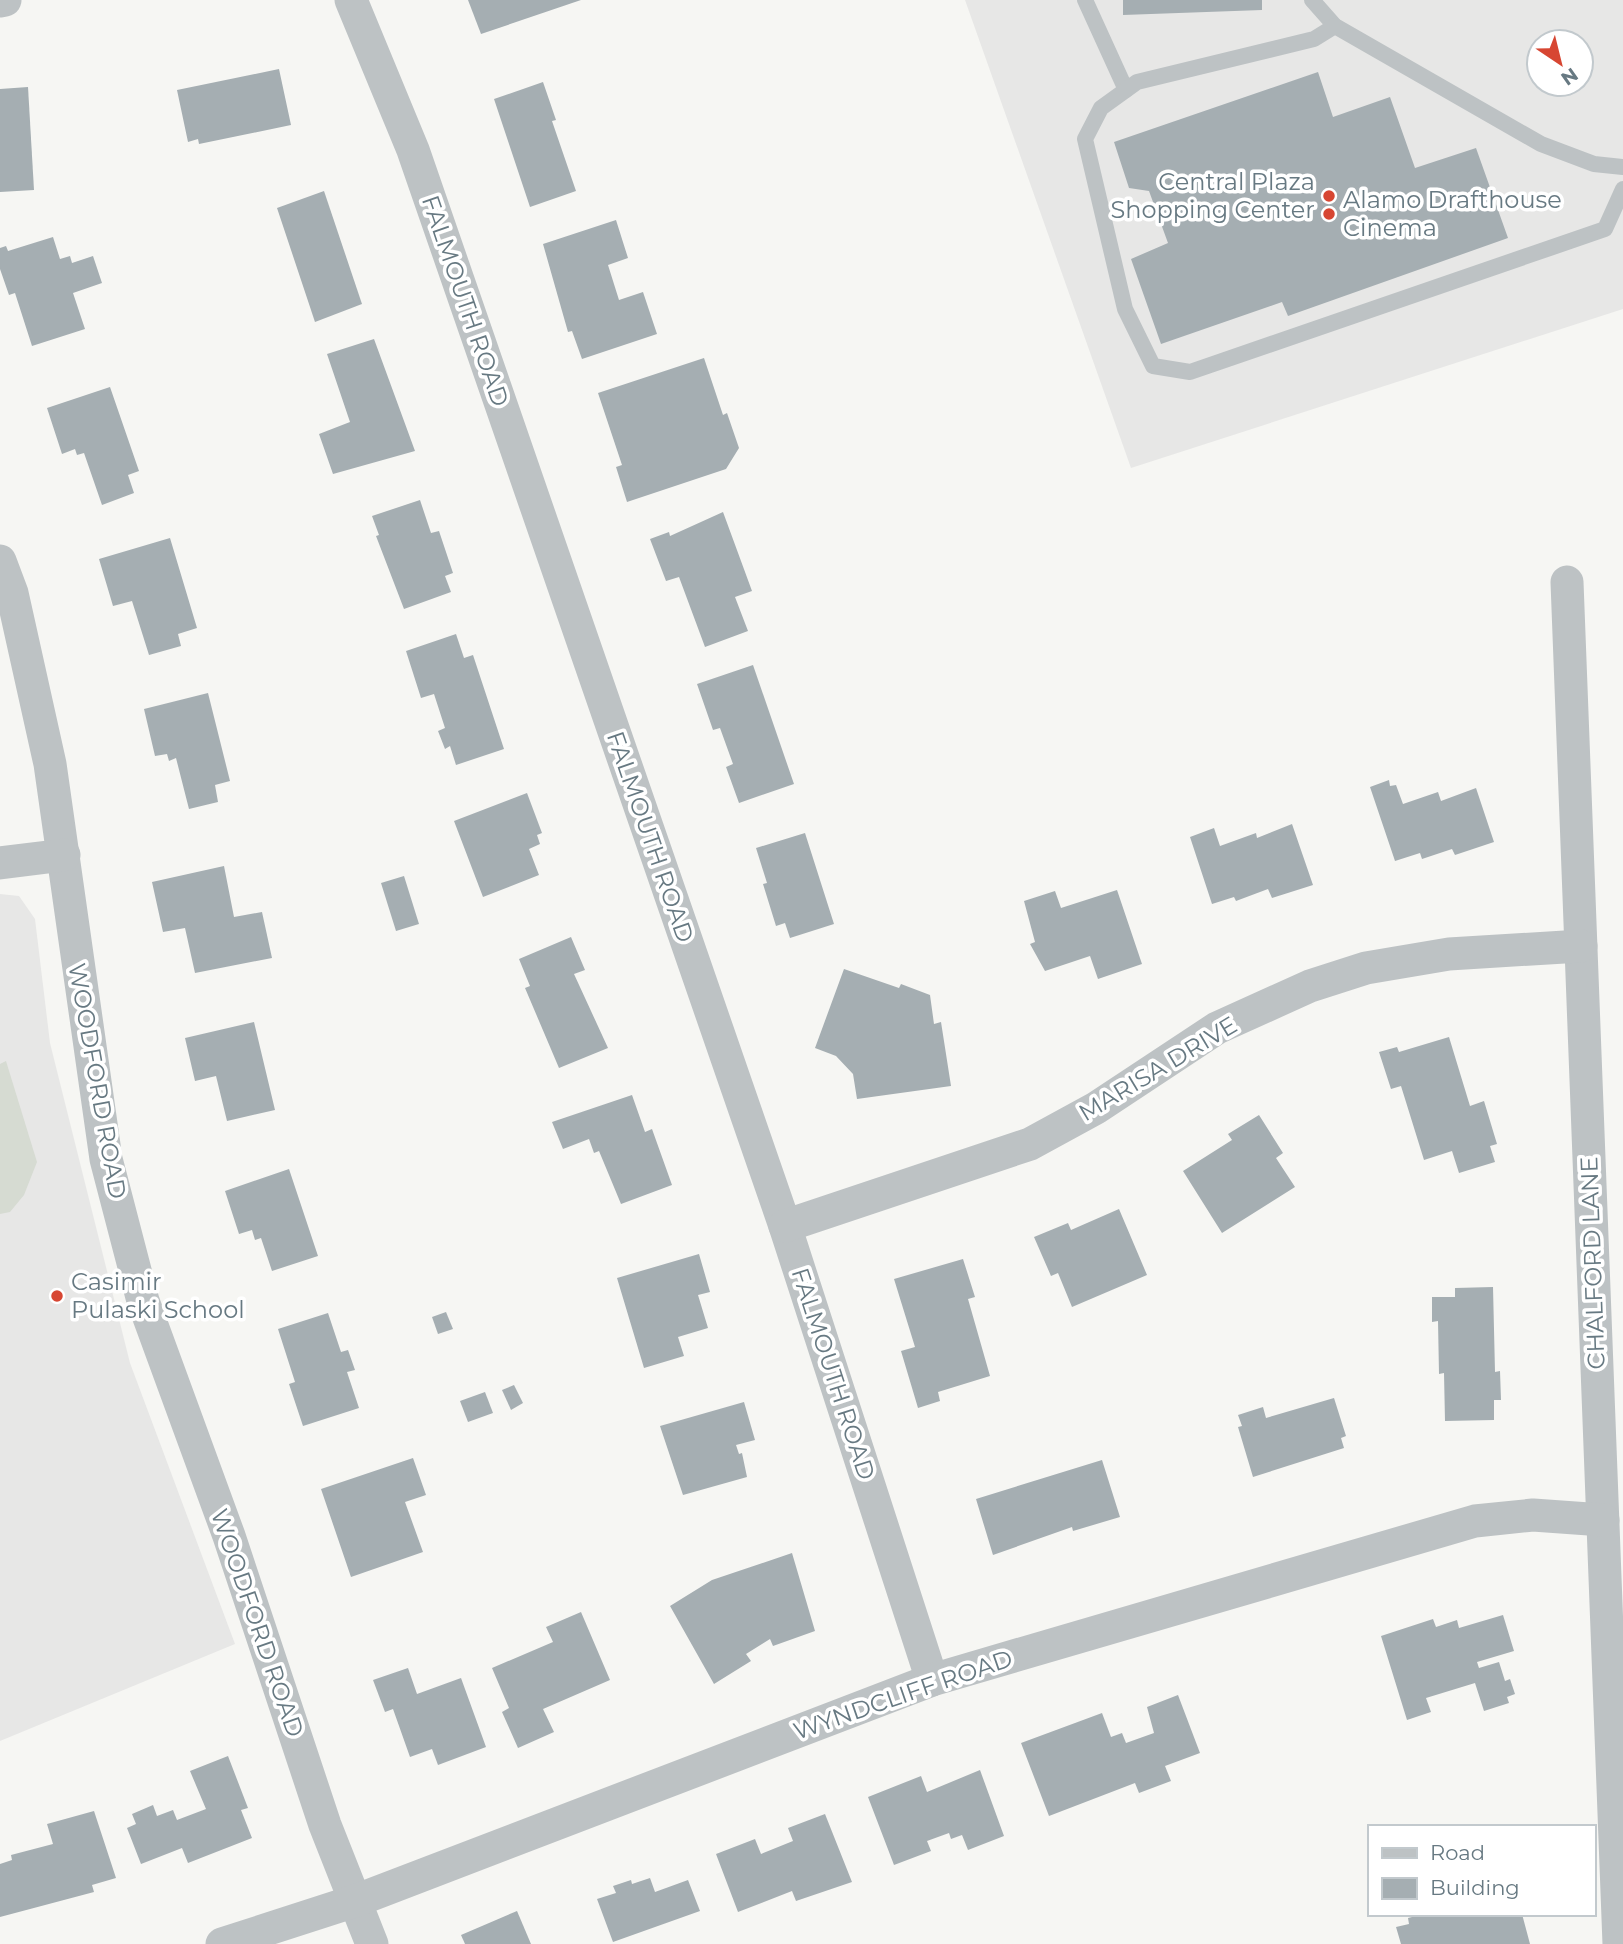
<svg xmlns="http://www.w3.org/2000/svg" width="1623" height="1944" viewBox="0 0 1623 1944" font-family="Montserrat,sans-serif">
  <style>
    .built { fill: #e7e7e6; fill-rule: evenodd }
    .green { fill: #d6dbd2 }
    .building { fill: #a5aeb2 }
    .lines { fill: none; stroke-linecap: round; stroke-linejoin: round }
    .service { stroke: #bdc2c4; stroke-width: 16 }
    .minor { stroke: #bdc2c4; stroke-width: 33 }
    .poi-dot { fill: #d74632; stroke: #fff; stroke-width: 2.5 }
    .labels { text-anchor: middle; stroke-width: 7; stroke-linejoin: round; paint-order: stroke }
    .poi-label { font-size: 24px; fill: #677982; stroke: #fff; text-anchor: start }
    .street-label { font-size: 24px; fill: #677982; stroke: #fff }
  </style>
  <rect width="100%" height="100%" fill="#f6f6f3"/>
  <g class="built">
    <path d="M965,0H1623V309L1131,468ZM1539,42H1581V84H1539Z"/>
    <polygon points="0,894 19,896 35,919 50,1043 130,1363 235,1644 0,1741"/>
  </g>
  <polygon class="green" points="6,1061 37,1162 24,1195 10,1212 0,1214 0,1064"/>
  <g class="building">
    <polygon points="468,0 581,0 481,34"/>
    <polygon points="1123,0 1262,0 1262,10 1123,15"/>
    <polygon points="279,69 291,125 199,144 198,139 188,142 177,90"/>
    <polygon points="1318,72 1333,117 1390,97 1415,168 1476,148 1508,238 1288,316 1282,302 1161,344 1131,259 1168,243 1149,191 1129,188 1114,142"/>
    <polygon points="543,82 556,120 552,121 576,191 530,207 494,99"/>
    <polygon points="28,87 34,190 0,192 0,89"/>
    <polygon points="324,191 362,304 315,322 277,208"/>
    <polygon points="616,220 628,258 608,265 619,300 643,292 657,334 582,359 572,331 568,332 543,244"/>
    <polygon points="53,237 60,259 70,256 72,263 93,256 102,283 73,293 85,329 32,346 15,293 9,295 0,269 0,248 6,246 8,251"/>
    <polygon points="374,339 415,451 333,474 319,434 350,422 327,354"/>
    <polygon points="704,358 723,415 727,413 739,448 726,469 627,502 616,467 622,465 598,393"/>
    <polygon points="110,387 139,471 128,475 134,493 102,505 84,453 77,455 75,449 62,454 47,408"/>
    <polygon points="420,500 431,533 439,531 453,573 445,576 451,592 404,609 376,536 379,535 372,516"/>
    <polygon points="723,512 752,591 735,597 748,631 705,647 679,577 666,581 650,539 669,532 670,536"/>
    <polygon points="170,538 197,628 178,634 181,646 149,655 132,601 113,606 99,559"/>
    <polygon points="456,634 464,658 473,655 504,749 456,765 450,746 445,749 438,731 445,728 434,694 421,698 406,651"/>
    <polygon points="753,665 794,784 739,803 726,767 733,764 720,728 713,730 697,684"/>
    <polygon points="208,693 230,781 215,785 218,802 189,809 176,758 169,761 167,754 155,756 144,709"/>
    <polygon points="1389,780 1390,786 1396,785 1403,804 1438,792 1441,801 1476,788 1494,842 1455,855 1452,849 1422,859 1420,853 1395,861 1370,787"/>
    <polygon points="527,793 542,833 537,835 540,844 529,849 539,875 483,897 454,821"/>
    <polygon points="1292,824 1313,885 1272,898 1268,889 1236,901 1234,897 1212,904 1190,837 1214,828 1220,846 1256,833 1257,838"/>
    <polygon points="805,833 834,924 790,938 785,923 776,926 763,884 767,883 756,848"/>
    <polygon points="224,866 234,917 262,912 272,958 195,973 185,928 163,932 152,882"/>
    <polygon points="404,876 419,924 396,931 381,883"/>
    <polygon points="1117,890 1142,964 1098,979 1090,956 1045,971 1030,944 1035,942 1024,901 1055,891 1061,908"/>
    <polygon points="571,937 585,970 574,974 608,1048 559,1068 525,988 530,986 519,959"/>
    <polygon points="844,969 899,988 901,984 930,995 934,1024 941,1022 951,1086 857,1099 853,1074 836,1056 815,1048"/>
    <polygon points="254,1022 275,1110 227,1121 216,1076 195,1081 185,1038"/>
    <polygon points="1449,1037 1470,1106 1484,1101 1497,1144 1490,1146 1495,1162 1459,1173 1452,1151 1424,1160 1401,1086 1391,1089 1379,1052 1397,1047 1399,1052"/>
    <polygon points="632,1095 645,1132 652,1129 672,1185 621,1204 599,1151 594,1153 589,1139 563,1149 552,1122"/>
    <polygon points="1259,1115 1283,1153 1276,1158 1295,1187 1222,1233 1183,1171 1232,1140 1228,1134"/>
    <polygon points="289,1169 318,1256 272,1271 261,1238 255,1240 252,1230 239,1234 225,1191"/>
    <polygon points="1119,1209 1147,1275 1072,1307 1058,1273 1051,1276 1034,1237 1068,1223 1071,1230"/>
    <polygon points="699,1254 710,1292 698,1295 708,1328 678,1337 684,1356 644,1368 617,1278"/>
    <polygon points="963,1259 975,1297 968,1299 990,1376 938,1392 940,1401 918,1408 901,1351 915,1347 894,1279"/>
    <polygon points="1493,1287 1495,1372 1500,1371 1501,1400 1494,1400 1494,1420 1445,1421 1444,1373 1439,1374 1438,1321 1432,1322 1432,1297 1455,1297 1455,1288"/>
    <polygon points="446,1312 453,1329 438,1334 432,1317"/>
    <polygon points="328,1313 341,1352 348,1350 355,1370 347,1372 359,1408 303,1426 289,1384 295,1382 278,1329"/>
    <polygon points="514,1385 523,1403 511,1410 502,1390"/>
    <polygon points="485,1392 493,1413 468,1422 460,1401"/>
    <polygon points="1334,1398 1346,1436 1341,1438 1344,1448 1253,1477 1238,1427 1242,1426 1238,1415 1263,1407 1266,1418"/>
    <polygon points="744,1402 755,1440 736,1445 739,1454 742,1453 747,1477 683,1495 660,1426"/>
    <polygon points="413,1458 426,1495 405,1502 423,1552 351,1577 321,1489"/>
    <polygon points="1102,1460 1120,1517 1073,1531 1072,1527 993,1555 976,1499"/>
    <polygon points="792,1553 815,1631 773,1646 770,1639 746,1654 751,1661 714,1684 670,1606 712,1580"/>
    <polygon points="581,1612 610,1680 543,1709 554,1732 518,1748 502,1712 509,1708 492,1668 553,1642 546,1627"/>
    <polygon points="1503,1615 1514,1651 1477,1662 1479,1668 1499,1662 1505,1681 1510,1679 1515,1694 1507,1697 1509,1703 1484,1711 1475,1683 1426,1698 1431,1712 1407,1720 1381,1636 1433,1619 1436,1627 1457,1620 1459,1628"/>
    <polygon points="408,1668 417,1694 461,1678 486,1747 438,1765 432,1749 410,1757 393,1709 385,1712 373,1680"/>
    <polygon points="1178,1695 1200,1753 1165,1766 1171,1781 1139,1793 1135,1783 1049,1816 1021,1743 1102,1713 1111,1737 1122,1733 1126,1743 1154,1733 1147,1707"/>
    <polygon points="228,1756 248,1808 241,1810 252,1838 188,1863 182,1848 141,1864 127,1828 136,1824 132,1814 153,1805 157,1816 173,1810 177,1820 206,1809 190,1771"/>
    <polygon points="980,1770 1004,1836 968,1850 962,1835 951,1839 949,1833 927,1841 931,1851 894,1865 868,1797 921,1776 927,1792"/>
    <polygon points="94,1811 116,1878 92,1885 94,1892 0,1917 0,1864 12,1860 11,1855 53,1844 47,1824"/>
    <polygon points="825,1814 852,1882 796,1901 792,1891 738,1912 716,1854 755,1839 761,1854 793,1841 788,1828"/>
    <polygon points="650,1878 655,1892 688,1880 700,1911 613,1942 597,1899 616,1893 613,1886 631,1880 632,1884"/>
    <polygon points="517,1911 531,1944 465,1944 461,1935"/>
    <polygon points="1424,1914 1522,1914 1530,1944 1401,1944 1396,1927 1409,1924 1408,1918"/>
  </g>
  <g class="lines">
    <g class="service">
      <polyline points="1085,0 1126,90"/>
      <polyline points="1312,0 1335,26 1541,144 1594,164 1623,167"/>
      <polyline points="1335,26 1314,39 1137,82 1101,108 1085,139 1125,309 1153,366 1190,372 1605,229 1623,189"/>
    </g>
    <g class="minor">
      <polyline points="351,0 413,150 785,1226 932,1680"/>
      <polyline points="0,1 5,0"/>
      <polyline points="0,561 12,593 50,764 106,1159 143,1301 229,1536 325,1825 372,1944"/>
      <polyline points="1567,582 1619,1944"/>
      <polyline points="0,863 64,855"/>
      <polyline points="785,1226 1030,1144 1096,1108 1217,1028 1310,986 1366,968 1449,954 1581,946"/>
      <polyline points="222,1944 355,1901 932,1680 1475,1521 1533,1515 1603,1520"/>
    </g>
  </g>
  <g class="poi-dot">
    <circle cx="1329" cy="196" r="7"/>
    <circle cx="1329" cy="214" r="7"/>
    <circle cx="57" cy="1296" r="7"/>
  </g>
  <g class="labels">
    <g class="poi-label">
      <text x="1315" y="190" text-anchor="end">Central Plaza<tspan x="1315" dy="28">Shopping Center</tspan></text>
      <text x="1343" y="208">Alamo Drafthouse<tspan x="1343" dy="28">Cinema</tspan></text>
      <text x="71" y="1290">Casimir<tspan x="71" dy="28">Pulaski School</tspan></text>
    </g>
    <g class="street-label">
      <text transform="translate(465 301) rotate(71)" y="8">FALMOUTH ROAD</text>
      <text transform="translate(650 837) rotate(71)" y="8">FALMOUTH ROAD</text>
      <text transform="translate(1158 1069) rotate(-31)" y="8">MARISA DRIVE</text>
      <text transform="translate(97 1081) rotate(80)" y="8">WOODFORD ROAD</text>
      <text transform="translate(1593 1263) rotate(-92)" y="8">CHALFORD LANE</text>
      <text transform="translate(833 1374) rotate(72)" y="8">FALMOUTH ROAD</text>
      <text transform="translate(257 1623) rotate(71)" y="8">WOODFORD ROAD</text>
      <text transform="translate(903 1695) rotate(-19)" y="8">WYNDCLIFF ROAD</text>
    </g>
  </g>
  <rect x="1368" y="1825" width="228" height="91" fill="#ffffff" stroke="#c2c9cd" stroke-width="2"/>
  <rect x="1382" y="1848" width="35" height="10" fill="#bdc2c4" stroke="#c2c9cd" stroke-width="2"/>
  <text x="1430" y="1860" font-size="21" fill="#677982">Road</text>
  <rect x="1382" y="1878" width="35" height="21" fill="#a5aeb2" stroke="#c2c9cd" stroke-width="2"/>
  <text x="1430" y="1895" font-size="21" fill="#677982">Building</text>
  <g transform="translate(1560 63) rotate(145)"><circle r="33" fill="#ffffff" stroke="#c2c9cd" stroke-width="2"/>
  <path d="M0-5L12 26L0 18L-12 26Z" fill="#d74632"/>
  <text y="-10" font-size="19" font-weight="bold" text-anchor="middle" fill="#677982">N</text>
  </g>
</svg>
